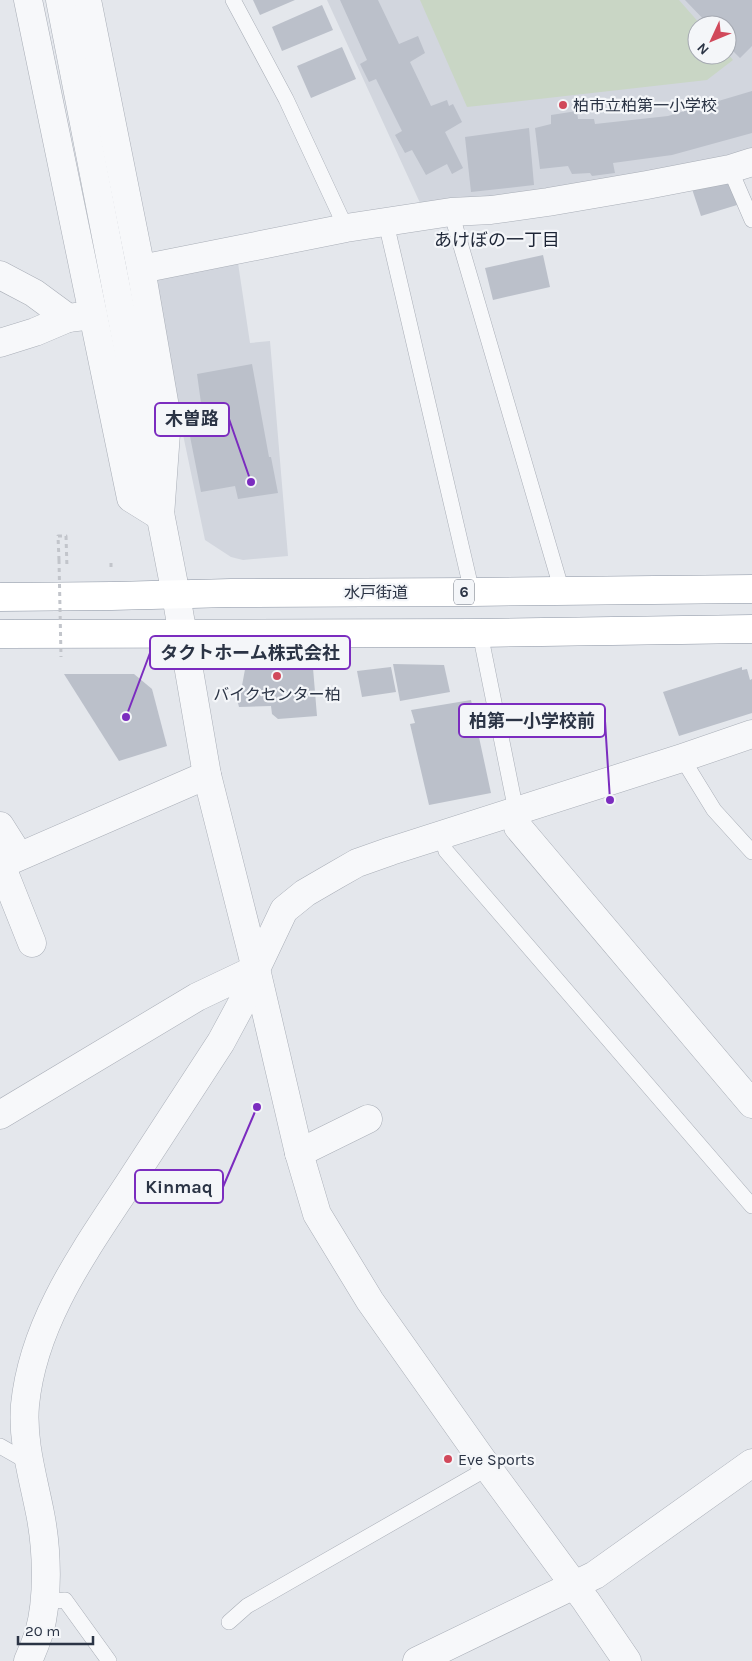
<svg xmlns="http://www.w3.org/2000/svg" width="752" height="1661" viewBox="0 0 752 1661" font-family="Karla,'Noto Sans JP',sans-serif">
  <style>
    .built { fill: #d2d6de; fill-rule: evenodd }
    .green { fill: #c9d6c5 }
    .building { fill: #bbc0ca }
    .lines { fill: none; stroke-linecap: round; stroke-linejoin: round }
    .service-casing { stroke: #a9aeb7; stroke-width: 16 }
    .minor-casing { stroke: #a9aeb7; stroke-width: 29 }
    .tertiary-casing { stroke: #a9aeb7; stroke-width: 29 }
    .trunk-casing { stroke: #8b94a3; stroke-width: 29 }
    .path { stroke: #c2c5cb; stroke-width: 3; stroke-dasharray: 4 4; stroke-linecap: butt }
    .service { stroke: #f7f8fa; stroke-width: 15 }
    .minor { stroke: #f7f8fa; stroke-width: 28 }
    .tertiary { stroke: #f7f8fa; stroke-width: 28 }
    .trunk { stroke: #fff; stroke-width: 28 }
    .path-bridge { stroke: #c2c5cb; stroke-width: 3; stroke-dasharray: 4 4; stroke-linecap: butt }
    .poi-dot { fill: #d1495b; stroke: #f4f6f9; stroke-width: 2 }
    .labels { text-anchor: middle; stroke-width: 4.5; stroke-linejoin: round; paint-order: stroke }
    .shield { fill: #f4f6f9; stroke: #676e7b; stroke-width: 1 }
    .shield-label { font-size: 15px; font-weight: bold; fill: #2b3445 }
    .poi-label { font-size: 16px; fill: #2b3445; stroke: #f4f6f9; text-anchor: start }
    .street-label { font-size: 16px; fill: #2b3445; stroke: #f4f6f9 }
    .neighbourhood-label { font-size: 18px; fill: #1d2536; stroke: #f4f6f9 }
    .leader { fill: none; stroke: #7b2cbf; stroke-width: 2 }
    .callout-dot { fill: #7b2cbf; stroke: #f4f6f9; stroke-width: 2 }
    .callout { fill: #f4f6f9; stroke: #7b2cbf; stroke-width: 2 }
    .callout-label { font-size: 18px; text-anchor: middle; font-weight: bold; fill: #2b3445 }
  </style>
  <rect width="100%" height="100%" fill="#e4e7ec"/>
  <g class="built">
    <path d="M327,0H752V155L642,179L421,205ZM697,25H727V55H697Z"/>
    <polygon points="238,263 250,343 270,341 288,556 243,560 231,557 205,540 151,281"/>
  </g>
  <polygon class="green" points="420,0 679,0 701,25 697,25 697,55 727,55 727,53 733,60 707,80 467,107"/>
  <g class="building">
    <polygon points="253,0 295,0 260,15"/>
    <polygon points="340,0 378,0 399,44 418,36 425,53 410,62 431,106 447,100 449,106 453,104 462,122 445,132 463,168 452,174 447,164 426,175 412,150 405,153 395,135 402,131 376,79 369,82 360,64 367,60"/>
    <polygon points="685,0 752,0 752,46 740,58 727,45 727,25 709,25"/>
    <polygon points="322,5 333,30 282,51 272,27"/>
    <polygon points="342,47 356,79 311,98 297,66"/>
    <polygon points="752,91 752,133 672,155 613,163 615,173 592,176 590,173 572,174 568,166 540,169 535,128 551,124 551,115 577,111 578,119 594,119 595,124 668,116"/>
    <polygon points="529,128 534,185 471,192 465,137"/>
    <polygon points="728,177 737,205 701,216 692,189"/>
    <polygon points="543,255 550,287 493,300 485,268"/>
    <polygon points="252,364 269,457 271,457 278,493 238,499 235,486 201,492 184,406 201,403 197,374"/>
    <polygon points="309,663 313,668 317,716 278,719 272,714 271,706 239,707 237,699 241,691 246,664"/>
    <polygon points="393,664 444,665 450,692 400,701"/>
    <polygon points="391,667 396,692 362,697 357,671"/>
    <polygon points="742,667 742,670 747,669 750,680 752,679 752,713 679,736 663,692"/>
    <polygon points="64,674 134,674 152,689 167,746 119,761"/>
    <polygon points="471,700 491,793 429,805 410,724 415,723 411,710"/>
  </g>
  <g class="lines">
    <defs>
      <g id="service">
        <polyline points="233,0 286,99 346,228"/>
        <polyline points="730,169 752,220"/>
        <polyline points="451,212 562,591"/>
        <polyline points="386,223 472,592"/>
        <polyline points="480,633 516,811"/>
        <polyline points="682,758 714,810 752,852"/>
        <polyline points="441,835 446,851 752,1206"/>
        <polyline points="0,1446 28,1462"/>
        <polyline points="44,1602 65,1600 109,1661"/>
        <polyline points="229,1622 247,1606 488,1468"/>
      </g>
      <g id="minor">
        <polyline points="141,269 346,228 451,212 491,210 548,202 647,185 730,169 752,162"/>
        <polyline points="0,275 34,293 68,318 93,315"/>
        <polyline points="0,343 35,332 68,318"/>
        <polyline points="516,811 518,827 752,1104"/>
        <polyline points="0,826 19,856"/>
        <polyline points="0,865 207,775"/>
        <polyline points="1,865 32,943"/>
        <polyline points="0,1115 197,997 256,969"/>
        <polyline points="299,1153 368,1119"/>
        <polyline points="417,1661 595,1575 752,1463"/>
      </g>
      <g id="tertiary">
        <polyline points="28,0 131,498 160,516 167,419 141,269 87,0"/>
        <polyline points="60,0 176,595 207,775 256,969 299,1153 317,1214 370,1301 488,1468 586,1601 627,1661"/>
        <path d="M28,1661C32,1652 36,1642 39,1633C49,1598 47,1548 40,1513C33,1477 22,1442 25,1405C33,1322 84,1252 128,1185C159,1137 190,1090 221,1042L242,1003L256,969L284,910L305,893L336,875L357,863L391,851L682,758L752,734"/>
      </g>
      <g id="trunk">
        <polyline points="0,597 112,596 231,593 472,592 752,589"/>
        <polyline points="0,634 480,633 752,629"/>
      </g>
    </defs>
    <use href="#service" class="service-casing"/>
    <use href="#minor" class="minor-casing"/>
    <use href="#tertiary" class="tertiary-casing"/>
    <use href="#trunk" class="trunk-casing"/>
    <g class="path">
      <polyline points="59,560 58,536 66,536 67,568"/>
      <polyline points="111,563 111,571"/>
    </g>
    <use href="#service" class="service"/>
    <use href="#minor" class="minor"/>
    <use href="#tertiary" class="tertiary"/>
    <use href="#trunk" class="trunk"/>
    <polyline class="path-bridge" points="59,560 61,657"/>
  </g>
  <g class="poi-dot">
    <circle cx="563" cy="105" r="5"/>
    <circle cx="277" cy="676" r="5"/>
    <circle cx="448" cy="1459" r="5"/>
  </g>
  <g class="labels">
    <rect class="shield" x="454" y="579.5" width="20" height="25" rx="4"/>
    <g class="shield-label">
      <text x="464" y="597">6</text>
    </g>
    <g class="poi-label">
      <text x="573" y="111">柏市立柏第一小学校</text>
      <text x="277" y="700" text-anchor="middle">バイクセンター柏</text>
      <text x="458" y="1465">Eve Sports</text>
    </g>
    <g class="street-label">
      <text x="376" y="598">水戸街道</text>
    </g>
    <g class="neighbourhood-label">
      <text x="497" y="246">あけぼの一丁目</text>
    </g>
  </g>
  <path class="leader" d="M251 482L229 419M126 717L150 653M610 800L605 721M257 1107L223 1187"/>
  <g class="callout-dot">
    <circle cx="251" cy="482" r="5"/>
    <circle cx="126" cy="717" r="5"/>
    <circle cx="610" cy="800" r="5"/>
    <circle cx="257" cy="1107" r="5"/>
  </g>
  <g class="callout">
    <rect x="155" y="403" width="74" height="33" rx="5"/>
    <rect x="150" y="636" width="200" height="33" rx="5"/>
    <rect x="459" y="704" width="146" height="33" rx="5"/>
    <rect x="135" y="1170" width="88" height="33" rx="5"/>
  </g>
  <g class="callout-label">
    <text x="192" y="425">木曽路</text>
    <text x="250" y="659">タクトホーム株式会社</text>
    <text x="532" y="727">柏第一小学校前</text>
    <text x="179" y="1193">Kinmaq</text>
  </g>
  <g transform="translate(712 40) rotate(226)"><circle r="24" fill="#f4f6f9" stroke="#a4a8b1"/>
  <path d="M0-4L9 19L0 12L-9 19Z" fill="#d1495b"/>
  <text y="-8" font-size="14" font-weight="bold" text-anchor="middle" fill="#2b3445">N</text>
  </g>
  <path d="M18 1636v8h75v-8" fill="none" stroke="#2b3445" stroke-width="2.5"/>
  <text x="25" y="1636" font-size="15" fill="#2b3445" stroke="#f4f6f9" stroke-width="4" paint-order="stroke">20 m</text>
</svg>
